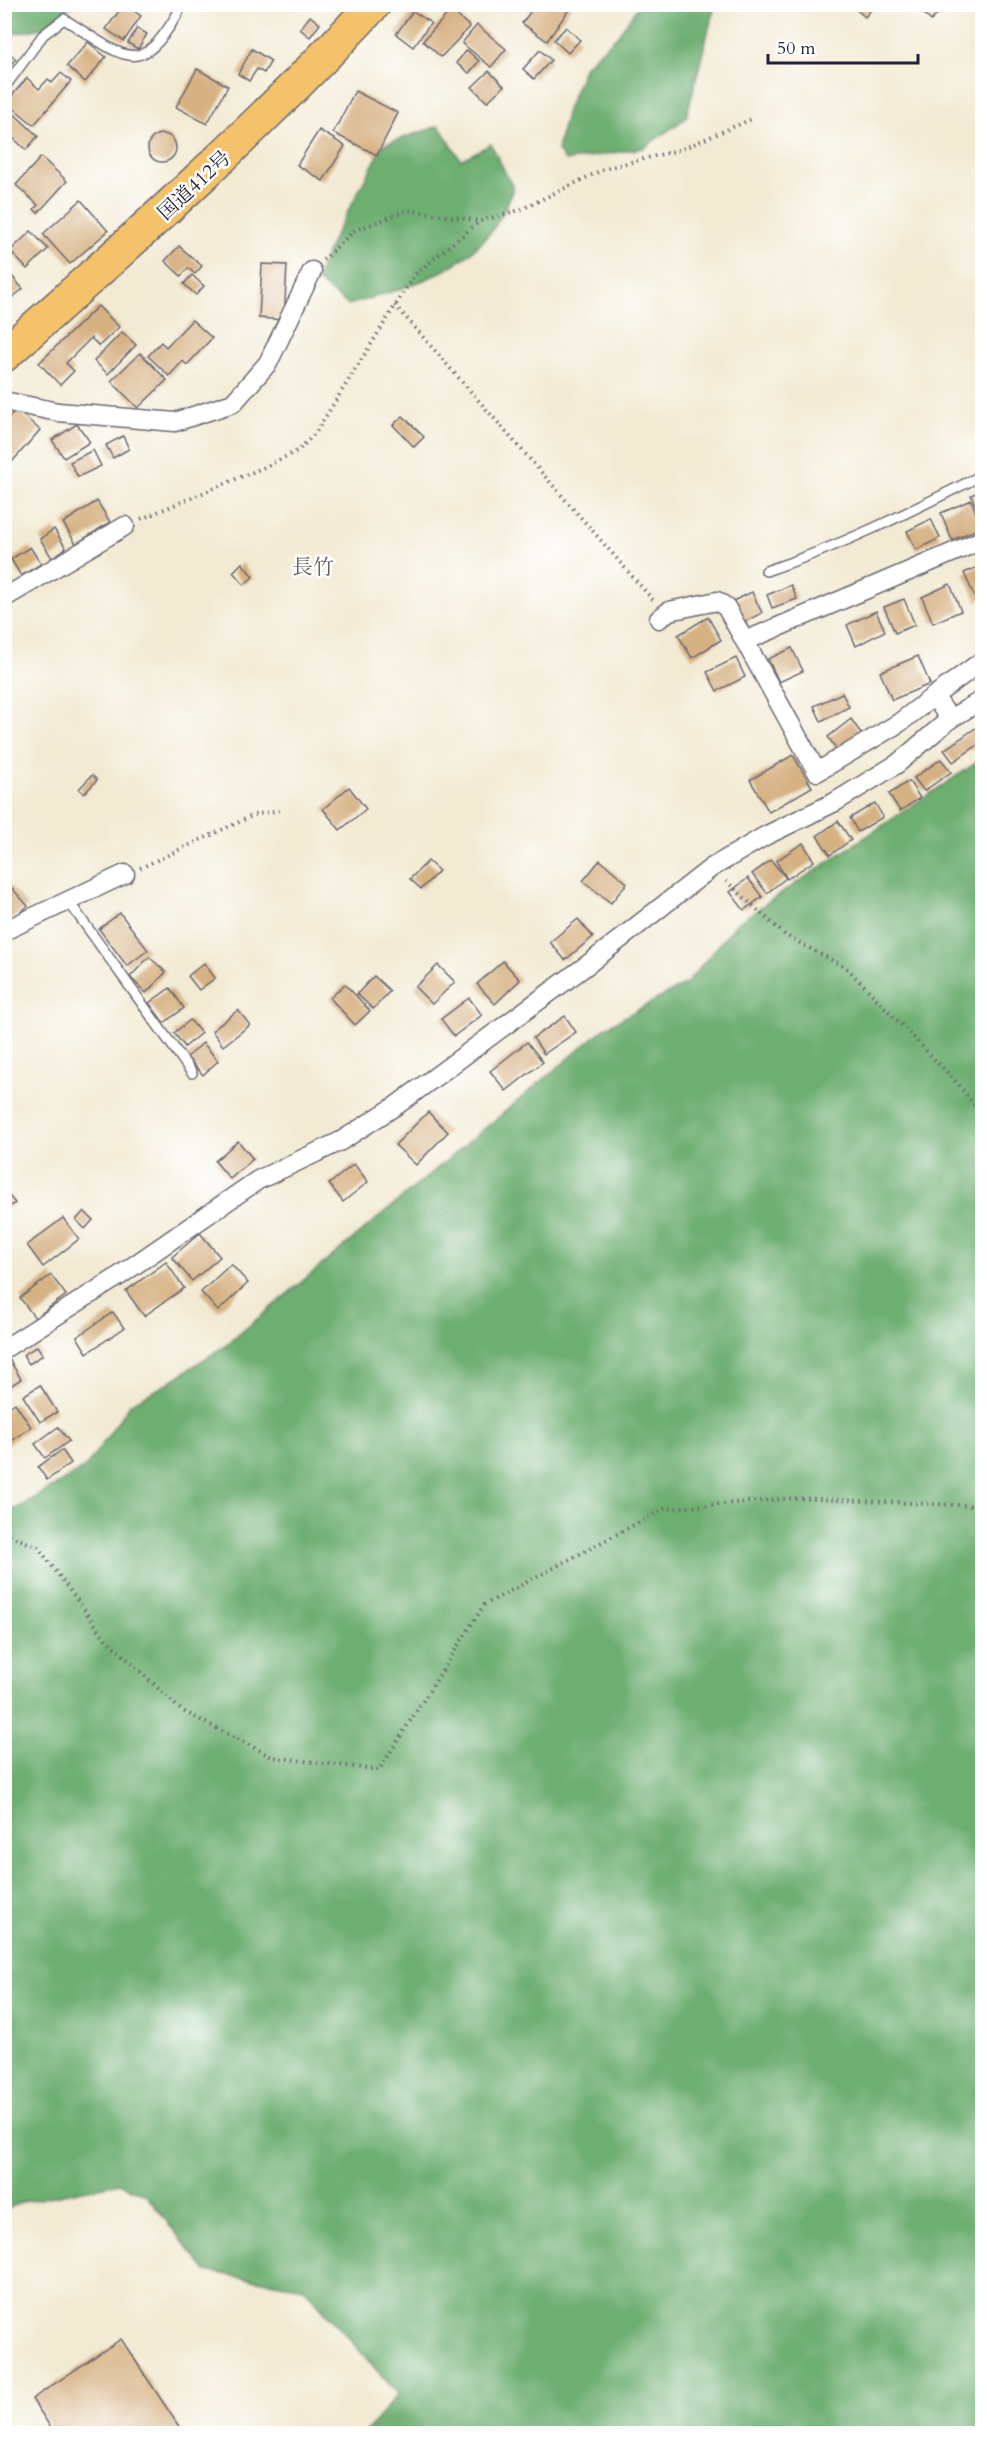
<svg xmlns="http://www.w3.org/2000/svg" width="987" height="2438" viewBox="0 0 987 2438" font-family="Cardo,'Noto Serif JP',serif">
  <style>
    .forest { fill: #6dae71; stroke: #486856; stroke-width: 1.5 }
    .building { fill: #d6b182 }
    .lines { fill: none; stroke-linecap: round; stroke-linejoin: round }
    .lane-casing { stroke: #6b6870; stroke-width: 12 }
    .street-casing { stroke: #6b6870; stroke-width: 21 }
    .highway-casing { stroke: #6b6870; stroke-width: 36 }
    .path { stroke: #6b6870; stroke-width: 4; stroke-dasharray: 1.5 4.5; stroke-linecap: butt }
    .lane { stroke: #fff; stroke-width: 9 }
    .street { stroke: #fff; stroke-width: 18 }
    .highway { stroke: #f3c26a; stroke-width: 33 }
    .labels { text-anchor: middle; stroke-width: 5; stroke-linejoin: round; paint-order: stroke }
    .street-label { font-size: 20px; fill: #22223b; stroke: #fff }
    .neighbourhood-label { font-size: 21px; fill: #615454; stroke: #fff }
  </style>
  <rect width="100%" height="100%" fill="#fff"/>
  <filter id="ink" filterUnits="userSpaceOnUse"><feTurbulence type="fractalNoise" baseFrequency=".0167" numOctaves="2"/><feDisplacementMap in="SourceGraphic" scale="12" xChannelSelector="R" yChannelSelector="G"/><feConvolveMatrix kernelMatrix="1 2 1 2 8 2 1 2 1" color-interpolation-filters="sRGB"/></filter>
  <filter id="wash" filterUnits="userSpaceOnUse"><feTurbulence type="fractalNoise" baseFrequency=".008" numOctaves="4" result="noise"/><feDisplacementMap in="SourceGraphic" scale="24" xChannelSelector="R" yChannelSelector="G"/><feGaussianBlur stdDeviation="1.35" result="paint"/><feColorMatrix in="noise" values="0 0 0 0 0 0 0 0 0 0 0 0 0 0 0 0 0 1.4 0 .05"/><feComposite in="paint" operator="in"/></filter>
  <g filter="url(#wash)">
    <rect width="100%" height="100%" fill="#f2ead3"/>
    <g class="forest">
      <polygon points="5,4 73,4 73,5 43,28 5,35"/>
      <polygon points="640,4 715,5 686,118 643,148 565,161 557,149 567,110 585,66 618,35"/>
      <path d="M439,126L461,160L491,144L513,188C489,267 418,284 348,305L316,280L332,241L384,144Z"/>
      <polygon points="982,759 982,2433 365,2433 398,2394 304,2288 206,2271 146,2195 119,2183 23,2202 5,2210 5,1511 18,1508 86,1467 131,1403 160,1388 225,1346 606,1027 687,983 737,923"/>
    </g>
    <g id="blocks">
      <g class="building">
        <polygon points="124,4 141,16 124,41 106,29"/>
        <polygon points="536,4 573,4 547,41 522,23"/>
        <polygon points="850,4 876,4 865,17"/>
        <polygon points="925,4 946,4 931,21 920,10"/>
        <polygon points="451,10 470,27 441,57 423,41"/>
        <polygon points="413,11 431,23 413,47 396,34"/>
        <polygon points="310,16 320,24 310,37 300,29"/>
        <polygon points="477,25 506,49 491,67 462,43"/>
        <polygon points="566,27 580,40 568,53 554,40"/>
        <polygon points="137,28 147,34 138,49 128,43"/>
        <polygon points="88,42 106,57 85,82 67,66"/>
        <polygon points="4,48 16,59 4,70"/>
        <polygon points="252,49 271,61 264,73 257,69 249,81 238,74"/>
        <polygon points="467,50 479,61 469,73 456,63"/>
        <polygon points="540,50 551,60 534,79 523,69"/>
        <polygon points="197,69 228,86 207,124 176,107"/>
        <polygon points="489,71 504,86 487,102 472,87"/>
        <polygon points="61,73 71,81 34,125 6,102 27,78 39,89 48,79 52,83"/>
        <polygon points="355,91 398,113 377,155 333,133"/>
        <polygon points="11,111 38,136 26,150 11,136 4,143 4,118"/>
        <polygon points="319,130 345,146 323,181 297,165"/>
        <circle cx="162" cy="148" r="14"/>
        <polygon points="41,157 67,181 38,213 34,209 38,205 16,185"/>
        <polygon points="81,200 108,231 70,264 43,234"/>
        <polygon points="31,231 48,249 27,269 10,251"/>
        <polygon points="179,246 202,266 195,274 188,268 181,276 165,261"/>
        <polygon points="262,264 287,265 284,320 259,318"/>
        <polygon points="4,267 23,289 4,304"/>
        <polygon points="192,275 204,286 196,295 184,284"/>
        <polygon points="98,306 119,327 99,346 91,338 66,363 74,371 60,385 39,363"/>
        <polygon points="192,320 212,338 187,365 183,361 169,376 148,356 161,342 166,347"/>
        <polygon points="122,332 136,345 108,374 94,361"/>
        <polygon points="140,353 167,380 138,408 111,381"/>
        <polygon points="16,409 40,430 4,471 4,423"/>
        <polygon points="403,416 424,437 414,447 393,425"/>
        <polygon points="77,424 90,442 64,458 52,440"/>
        <polygon points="123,436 129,449 113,458 106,445"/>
        <polygon points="93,450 101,466 78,477 70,462"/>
        <polygon points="982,490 982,519 971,495"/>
        <polygon points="971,500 982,527 952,540 941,513"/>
        <polygon points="97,501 110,522 76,544 63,523"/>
        <polygon points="931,519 940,538 916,550 907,531"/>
        <polygon points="54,529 66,548 52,558 40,539"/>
        <polygon points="30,547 41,564 21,576 11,559"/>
        <polygon points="242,563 253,577 244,585 233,572"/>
        <polygon points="982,565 982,599 977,602 964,573"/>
        <polygon points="950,584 961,611 933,623 922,597"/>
        <polygon points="791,585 797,599 772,608 767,595"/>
        <polygon points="752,592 762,613 744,622 733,601"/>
        <polygon points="904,599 915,625 895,633 884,607"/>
        <polygon points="876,611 885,631 856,646 847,625"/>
        <polygon points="708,617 721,640 692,658 678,635"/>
        <polygon points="792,648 803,671 779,682 768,659"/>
        <polygon points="918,656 930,684 892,700 880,672"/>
        <polygon points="736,658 745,677 717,691 707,672"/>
        <polygon points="842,693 849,707 821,721 814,706"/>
        <polygon points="851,719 863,736 839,753 828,737"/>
        <polygon points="977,727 982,734 982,742 953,762 944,750"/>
        <polygon points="793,755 812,787 769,812 750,780"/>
        <polygon points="941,759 951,772 924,791 914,778"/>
        <polygon points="92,775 97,780 84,794 79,789"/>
        <polygon points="909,781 920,798 900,811 889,794"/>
        <polygon points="349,787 366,809 340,830 323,809"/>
        <polygon points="875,803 883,817 858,832 850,818"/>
        <polygon points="838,821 851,840 830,855 817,836"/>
        <polygon points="803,843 814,861 787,879 776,861"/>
        <polygon points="600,860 627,883 611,903 583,881"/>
        <polygon points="771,860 786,878 767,893 752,874"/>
        <polygon points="428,861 439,871 421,889 410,879"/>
        <polygon points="748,878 762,897 744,910 730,892"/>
        <polygon points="10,886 28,906 4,926 4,891"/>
        <polygon points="120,913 148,950 127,966 99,929"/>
        <polygon points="578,919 593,937 565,960 550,942"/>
        <polygon points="149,957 166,972 146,993 130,977"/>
        <polygon points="503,961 520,980 495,1004 477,984"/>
        <polygon points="204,963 215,978 199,990 188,976"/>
        <polygon points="438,965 455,982 432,1004 415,987"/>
        <polygon points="374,976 390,991 373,1009 357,994"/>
        <polygon points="345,984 370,1011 355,1025 330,998"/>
        <polygon points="170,988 184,1008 164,1023 149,1003"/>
        <polygon points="469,998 482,1015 454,1036 441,1019"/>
        <polygon points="238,1010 250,1025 223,1046 212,1031"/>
        <polygon points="565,1016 576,1032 544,1054 533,1038"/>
        <polygon points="190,1020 201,1033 185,1047 174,1033"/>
        <polygon points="527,1042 543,1062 506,1091 490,1071"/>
        <polygon points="203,1043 218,1061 203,1075 187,1057"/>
        <polygon points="428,1112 448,1132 416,1165 395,1145"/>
        <polygon points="238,1141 253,1159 230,1179 215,1161"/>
        <polygon points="354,1164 368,1182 343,1202 329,1184"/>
        <polygon points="4,1190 15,1203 4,1211"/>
        <polygon points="84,1211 93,1220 85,1229 76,1220"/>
        <polygon points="63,1218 79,1239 43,1267 27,1245"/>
        <polygon points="200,1233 220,1257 192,1281 172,1257"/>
        <polygon points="166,1262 184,1288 144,1316 126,1291"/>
        <polygon points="231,1264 248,1283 218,1311 201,1292"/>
        <polygon points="51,1275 66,1295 35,1318 20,1298"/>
        <polygon points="113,1312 124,1328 87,1353 77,1337"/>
        <polygon points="37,1346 43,1355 29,1364 23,1355"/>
        <polygon points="9,1359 21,1379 4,1390 4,1362"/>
        <polygon points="40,1385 57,1412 40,1422 23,1396"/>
        <polygon points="15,1403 31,1427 6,1445 4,1411"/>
        <polygon points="58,1427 69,1441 45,1458 35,1444"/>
        <polygon points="62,1450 71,1463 47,1480 38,1467"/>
        <polygon points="121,2339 184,2434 55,2434 32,2399"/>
      </g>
    </g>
  </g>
  <g filter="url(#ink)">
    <use href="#blocks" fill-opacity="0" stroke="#6b6870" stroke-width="1.5"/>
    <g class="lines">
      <defs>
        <g id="lane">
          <path d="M4,88L43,35L64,19C127,58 140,82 183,4"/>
          <path d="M766,571C841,546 912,511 982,475"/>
          <polyline points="69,902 192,1073"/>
        </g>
        <g id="street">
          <polyline points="4,401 58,412 175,422 233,403 268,363 312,271"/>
          <polyline points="4,598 125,526"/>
          <polyline points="659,619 669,611 717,601 726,607 817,772 899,723 934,696 950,719"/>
          <polyline points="745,641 982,540"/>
          <polyline points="934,696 982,661"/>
          <polyline points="4,931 125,874"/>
          <polyline points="4,1349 116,1278 258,1180 341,1141 397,1105 587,965 711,868 765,836 835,802 897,764 950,719 982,700"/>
        </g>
        <path id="highway" d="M4,355C131,242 258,129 374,4"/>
      </defs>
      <use href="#lane" class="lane-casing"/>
      <use href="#street" class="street-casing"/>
      <use href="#highway" class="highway-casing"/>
      <g class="path">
        <polyline points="323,260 354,231 408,210 480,221"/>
        <polyline points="395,305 653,600"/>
        <polyline points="141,519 267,466 299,450 316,432 415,274 480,221 520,210 604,169 682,149 754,118"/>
        <polyline points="140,868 254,815 280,810"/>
        <polyline points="726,881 785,935 848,969 958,1084 982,1115"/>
        <polyline points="4,1533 38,1547 105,1638 181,1710 272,1757 379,1770 484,1605 664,1509 793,1498 982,1506"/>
      </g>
      <use href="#lane" class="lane"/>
      <use href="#street" class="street"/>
      <use href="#highway" class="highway"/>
    </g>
  </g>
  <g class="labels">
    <g class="street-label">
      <text transform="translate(194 185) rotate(-43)" y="7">国道412号</text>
    </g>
    <g class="neighbourhood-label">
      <text x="313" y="574">長竹</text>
    </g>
  </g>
  <rect width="987" height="2438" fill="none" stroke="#fff" stroke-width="24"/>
  <path d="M768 54v9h150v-9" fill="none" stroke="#22223b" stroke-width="3"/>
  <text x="777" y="54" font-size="18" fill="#22223b" stroke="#ffffff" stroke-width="4.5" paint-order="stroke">50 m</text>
</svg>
